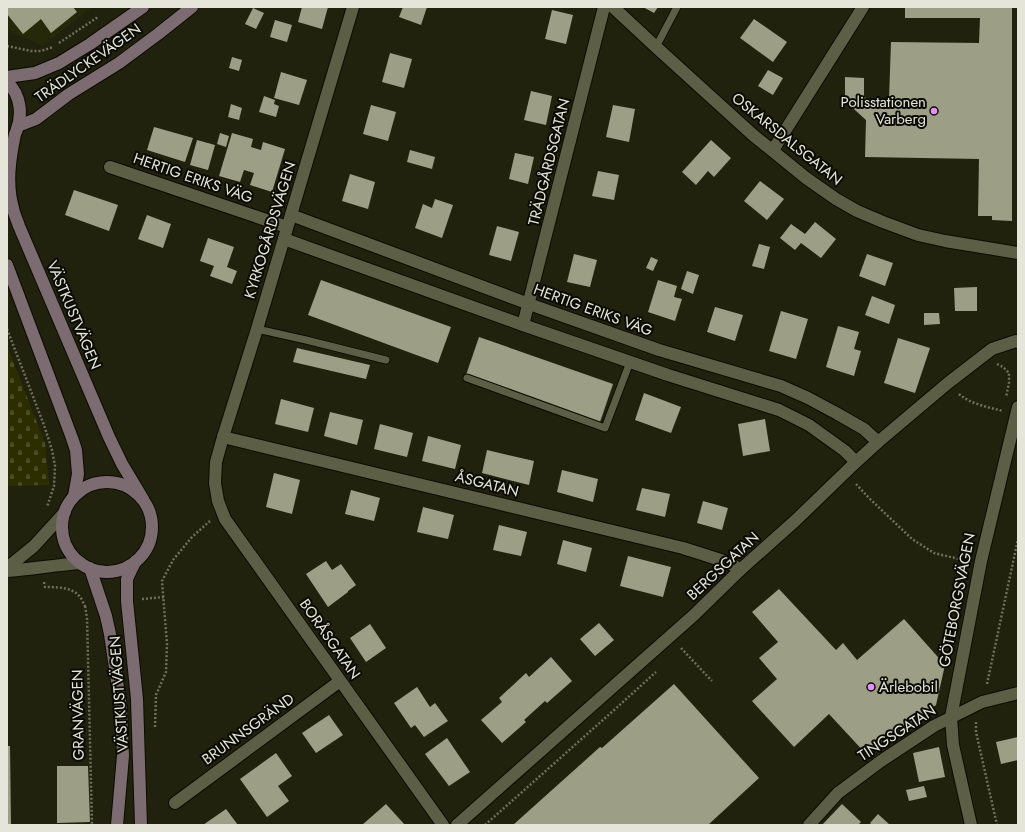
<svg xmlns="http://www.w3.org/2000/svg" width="1025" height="832" viewBox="0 0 1025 832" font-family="Jost,sans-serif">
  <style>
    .built { fill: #26280a }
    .cemetery { fill: url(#cemetery-stones) }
    .building { fill: #9c9f85 }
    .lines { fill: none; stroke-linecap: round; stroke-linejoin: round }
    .lane-casing { stroke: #0b0b00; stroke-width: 9 }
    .street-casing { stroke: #0b0b00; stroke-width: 14 }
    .secondary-casing { stroke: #0b0b00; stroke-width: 14 }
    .path { stroke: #6e6f5d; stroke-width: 2.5; stroke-dasharray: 2 2; stroke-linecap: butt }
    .lane { stroke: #5c5e46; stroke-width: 7 }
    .street { stroke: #5c5e46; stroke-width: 12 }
    .secondary { stroke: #7c6c71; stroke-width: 12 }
    .poi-dot { fill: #e88eff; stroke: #0a0b04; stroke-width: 1.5 }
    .labels { text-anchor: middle; stroke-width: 4; stroke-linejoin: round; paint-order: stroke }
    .street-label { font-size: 15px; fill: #e5e6d9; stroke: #0a0b04 }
    .poi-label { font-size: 15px; fill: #e5e6d9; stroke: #0a0b04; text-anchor: end }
  </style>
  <defs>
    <pattern id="cemetery-stones" width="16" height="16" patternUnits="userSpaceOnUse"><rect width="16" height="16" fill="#2d2e00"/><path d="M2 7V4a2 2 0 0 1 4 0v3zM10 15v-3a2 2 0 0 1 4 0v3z" fill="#4b4c25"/></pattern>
  </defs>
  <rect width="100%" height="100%" fill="#21220d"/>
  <polygon class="built" points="7,7 92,7 43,46 7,30"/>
  <polygon class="cemetery" points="7,346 45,443 49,485 7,486"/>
  <g class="building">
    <polygon points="7,7 73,7 77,12 51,33 41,19 23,34 7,14"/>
    <polygon points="302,7 328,7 322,29 298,22"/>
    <polygon points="403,7 427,7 421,25 399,17"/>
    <polygon points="643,7 658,7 654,13"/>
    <polygon points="905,7 1012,7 1012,221 992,220 992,216 978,216 979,159 865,157 866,120 845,101 845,77 864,78 864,97 868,99 889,99 891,42 979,43 980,18 905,18"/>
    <polygon points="253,8 264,13 256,29 245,24"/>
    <polygon points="552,10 573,15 566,44 545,39"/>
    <polygon points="754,19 787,42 773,62 740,38"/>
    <polygon points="275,20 292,25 287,42 270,37"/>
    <polygon points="390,53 412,59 404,88 382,82"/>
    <polygon points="232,57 242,60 239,71 229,68"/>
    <polygon points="768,70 783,78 773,95 758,86"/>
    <polygon points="281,72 307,80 299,105 274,98"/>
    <polygon points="531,91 552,96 546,125 524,120"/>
    <polygon points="264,96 275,100 274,104 279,106 276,117 259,112"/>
    <polygon points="231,104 242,108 239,120 228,117"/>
    <polygon points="371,105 396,112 388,141 363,134"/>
    <polygon points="613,105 635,109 629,142 606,137"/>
    <polygon points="154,127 193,138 185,162 147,150"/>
    <polygon points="220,133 229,136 226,147 217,144"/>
    <polygon points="232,133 253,139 251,147 261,150 263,142 285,149 272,192 250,185 254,173 244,170 240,182 219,176"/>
    <polygon points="197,140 215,145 208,170 190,165"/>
    <polygon points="711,140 731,158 714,177 708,171 696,185 682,172"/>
    <polygon points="410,150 435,157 432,169 407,162"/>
    <polygon points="515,153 534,157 528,184 509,179"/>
    <polygon points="598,171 619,175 614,200 592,196"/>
    <polygon points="350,174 375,182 368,209 342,201"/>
    <polygon points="760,181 784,199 767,220 744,201"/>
    <polygon points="74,190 118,205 109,231 65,215"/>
    <polygon points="435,199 453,205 442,238 415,228 423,204 432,208"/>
    <polygon points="147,215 171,224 163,248 138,239"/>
    <polygon points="815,222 836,239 821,258 801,243 795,250 780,238 791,224 805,234"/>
    <polygon points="497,226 519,232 511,261 489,255"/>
    <polygon points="208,238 234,247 227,267 237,271 232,284 210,276 214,266 200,261"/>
    <polygon points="759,244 770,247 764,269 752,266"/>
    <polygon points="574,254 597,260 590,287 567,282"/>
    <polygon points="867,254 893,263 885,286 859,276"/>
    <polygon points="651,257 658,260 653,271 646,268"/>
    <polygon points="687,271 699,275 693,294 681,289"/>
    <polygon points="321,280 451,327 438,363 308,315"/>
    <polygon points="658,280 677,286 674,297 682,299 675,321 648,312"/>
    <polygon points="977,287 977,311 955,311 954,288"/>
    <polygon points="872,296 895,305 889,324 865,315"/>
    <polygon points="715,307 743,315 735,341 707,332"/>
    <polygon points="781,311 808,319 796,359 769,351"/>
    <polygon points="924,313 939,313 940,324 924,325"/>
    <polygon points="838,326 859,332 854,349 861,351 854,376 826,367"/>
    <polygon points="479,337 613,384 600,422 466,375"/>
    <polygon points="898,338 930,348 915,393 884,383"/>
    <polygon points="297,348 370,365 366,379 293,362"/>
    <polygon points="644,393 681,407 671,433 635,420"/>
    <polygon points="281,399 314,408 308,432 275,424"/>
    <polygon points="330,412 363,420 357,445 324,436"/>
    <polygon points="765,419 770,451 743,456 738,424"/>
    <polygon points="380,424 413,433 407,457 374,449"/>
    <polygon points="428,436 461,445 455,469 422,461"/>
    <polygon points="487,450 534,461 529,485 482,473"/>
    <polygon points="562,470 598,479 593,502 557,492"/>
    <polygon points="274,473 300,480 292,514 266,507"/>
    <polygon points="642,488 670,494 665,517 636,510"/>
    <polygon points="351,490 380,498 374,521 345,514"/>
    <polygon points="703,501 728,508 722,530 697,523"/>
    <polygon points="423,507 454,515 448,539 417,532"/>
    <polygon points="499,525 527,532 521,556 493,550"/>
    <polygon points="563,540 592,548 586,572 557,564"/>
    <polygon points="628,556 671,567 663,597 620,586"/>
    <polygon points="326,561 332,570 341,564 356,585 348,591 348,592 328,607 306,574"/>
    <polygon points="779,589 836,650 843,643 857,660 904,619 945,665 936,705 867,755 829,714 794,747 752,701 777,679 759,658 778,642 752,612"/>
    <polygon points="599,623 614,640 595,656 580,639"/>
    <polygon points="370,624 386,648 366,662 350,638"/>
    <polygon points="551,657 572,681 547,703 545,701 524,720 526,722 502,743 481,720 502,702 499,698 526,673 529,677"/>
    <polygon points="674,684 759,778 708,825 513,825 600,747 602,748"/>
    <polygon points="417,687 430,707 435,703 448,721 424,737 415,725 411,728 394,703"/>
    <polygon points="329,715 343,735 316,753 302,733"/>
    <polygon points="1018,737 1018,760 1001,764 996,742"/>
    <polygon points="447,738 470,772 449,786 425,754"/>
    <polygon points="7,746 10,746 11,825 7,825"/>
    <polygon points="939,747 945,777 919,782 913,753"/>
    <polygon points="276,753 292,776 278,786 289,801 267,817 240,779"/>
    <polygon points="57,766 88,766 90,822 57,823"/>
    <polygon points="924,786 927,797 909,801 906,790"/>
    <polygon points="386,804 405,825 362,825"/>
    <polygon points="842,804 861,822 858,825 822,825"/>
    <polygon points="226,809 238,825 203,825"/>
    <polygon points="878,814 890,825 872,825 870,823"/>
  </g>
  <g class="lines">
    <defs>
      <g id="lane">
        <polyline points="656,47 677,7"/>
        <polyline points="257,329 306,340 386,360"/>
        <polyline points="467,378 605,428 630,362"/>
      </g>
      <g id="street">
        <polyline points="353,7 257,329 223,437 216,462 215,483 218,501 225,519 443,825"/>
        <polyline points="613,7 656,47 753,135 806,178 836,199 857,211 883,222 918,235 945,241 1018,253"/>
        <polyline points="773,150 863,7"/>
        <polyline points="110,167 287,227"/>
        <polyline points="291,215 529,304 659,350 781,386 808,398 836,413 864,429 878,442"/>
        <polyline points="284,239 523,325 668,375 779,410 809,425 845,451 856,462"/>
        <polyline points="523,325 604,7"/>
        <polyline points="223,437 683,548 730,563 740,570"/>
        <polyline points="7,568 34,546 65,512"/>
        <path d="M7,571C32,569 56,565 81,563"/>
        <polyline points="175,803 340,681"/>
        <polyline points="457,825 694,615 740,570 796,520 856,462 878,442 948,383 992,349 1016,341 1018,342"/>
        <polyline points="809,825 838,793 881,761 934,726 982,702 1018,693"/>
        <polyline points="971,825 953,745 951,717 981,561 1018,407"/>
      </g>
      <g id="secondary">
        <polyline points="7,77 35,73 59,63 90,44 143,7"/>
        <path d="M7,82C21,95 23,115 16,132"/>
        <polyline points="18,126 36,119 69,94 119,63 158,34 192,7"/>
        <path d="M15,134C10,158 6,184 13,208C14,214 17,220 19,226L109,437L122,464L143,499"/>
        <polyline points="7,265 72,438 76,450 78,474 74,496"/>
        <circle cx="107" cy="527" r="45"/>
        <polyline points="135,562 127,579 127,601 137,699 141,825"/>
        <polyline points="90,568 106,616 110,634 121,708 123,756 117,825"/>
      </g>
    </defs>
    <use href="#lane" class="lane-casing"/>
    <use href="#street" class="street-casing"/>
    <use href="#secondary" class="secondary-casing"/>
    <g class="path">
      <polyline points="59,43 98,17"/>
      <polyline points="7,46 31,51 41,51 53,47"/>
      <polyline points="7,329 44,425 52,450 55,466 54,486 47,507"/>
      <polyline points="997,364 1003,367 1009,373 1009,383 1006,397"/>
      <path d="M959,394C970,404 988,407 1003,411"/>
      <polyline points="856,484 869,498 912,539 934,553 967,561"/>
      <path d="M44,582L45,587C56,587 73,587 80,597C82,599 83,603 85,606L86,605"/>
      <polyline points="142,599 164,597"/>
      <polyline points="85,606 87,618 92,825"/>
      <polyline points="681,648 712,681"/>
      <polyline points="987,684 1018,539"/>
      <polyline points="976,722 976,732 997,825"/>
      <polyline points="155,727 156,695 166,672 167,644 162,581 173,560 192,537 202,528 210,521"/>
      <polyline points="485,825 613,711 656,672"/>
    </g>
    <use href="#lane" class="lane"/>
    <use href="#street" class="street"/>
    <use href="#secondary" class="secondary"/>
  </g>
  <g class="poi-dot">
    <circle cx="934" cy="111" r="4"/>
    <circle cx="871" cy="687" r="4"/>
  </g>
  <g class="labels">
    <g class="street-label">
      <text transform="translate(88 63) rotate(-35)" y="5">TRÄDLYCKEVÄGEN</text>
      <text transform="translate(787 139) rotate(39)" y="5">OSKARSDALSGATAN</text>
      <text transform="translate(549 162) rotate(-76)" y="5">TRÄDGÅRDSGATAN</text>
      <text transform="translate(193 178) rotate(19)" y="5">HERTIG ERIKS VÄG</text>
      <text transform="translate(270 230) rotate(-73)" y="5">KYRKOGÅRDSVÄGEN</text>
      <text transform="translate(593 310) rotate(20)" y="5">HERTIG ERIKS VÄG</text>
      <text transform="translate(74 315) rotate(67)" y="5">VÄSTKUSTVÄGEN</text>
      <text transform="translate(487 484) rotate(14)" y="5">ÅSGATAN</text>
      <text transform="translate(723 566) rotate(-43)" y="5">BERGSGATAN</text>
      <text transform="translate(957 600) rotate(-79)" y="5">GÖTEBORGSVÄGEN</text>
      <text transform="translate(330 639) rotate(55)" y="5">BORÅSGATAN</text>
      <text transform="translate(119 694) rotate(-94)" y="5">VÄSTKUSTVÄGEN</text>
      <text transform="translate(78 715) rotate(-91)" y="5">GRANVÄGEN</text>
      <text transform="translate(248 729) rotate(-36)" y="5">BRUNNSGRÄND</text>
      <text transform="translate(897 733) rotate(-33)" y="5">TINGSGATAN</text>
    </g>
    <g class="poi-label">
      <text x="926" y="107">Polisstationen<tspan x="926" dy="17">Varberg</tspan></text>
      <text x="879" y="692" text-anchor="start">Ärlebobil</text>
    </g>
  </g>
  <rect width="1025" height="832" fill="none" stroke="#e5e6d9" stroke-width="16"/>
</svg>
